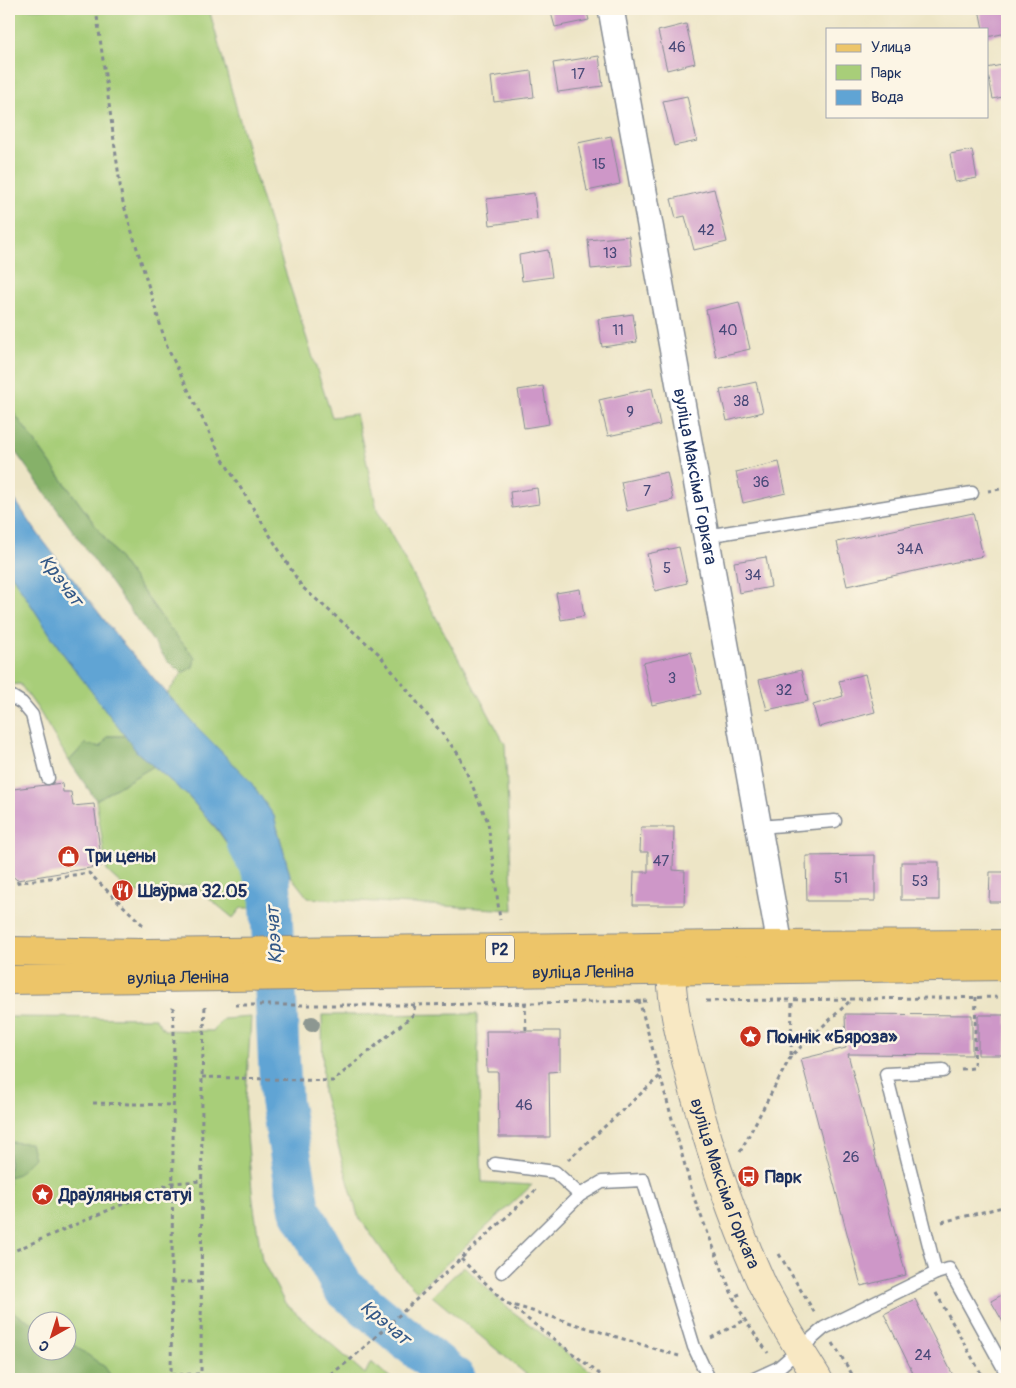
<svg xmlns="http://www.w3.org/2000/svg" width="1016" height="1388" viewBox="0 0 1016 1388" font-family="Pangolin,sans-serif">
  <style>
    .green { fill: #a8ce79; stroke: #627e6c; fill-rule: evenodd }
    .forest { fill: #86b169; stroke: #507064 }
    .water { fill: #60a4d4; stroke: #3e6a99 }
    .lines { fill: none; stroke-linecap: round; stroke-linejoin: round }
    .river { stroke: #60a4d4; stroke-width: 42 }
    .building { fill: #ce97c8 }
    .lane-casing { stroke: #848a92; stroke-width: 15 }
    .street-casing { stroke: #848a92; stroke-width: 28 }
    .secondary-casing { stroke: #848a92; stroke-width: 30 }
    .primary-casing { stroke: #848a92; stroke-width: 30 }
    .path { stroke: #848a92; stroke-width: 3; stroke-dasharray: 4 4; stroke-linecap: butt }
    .lane { stroke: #fff; stroke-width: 12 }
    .street { stroke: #fff; stroke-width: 25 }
    .secondary { stroke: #f8e8c3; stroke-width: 28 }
    .primary { stroke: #edc569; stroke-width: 28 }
    .tree { fill: #8d9791 }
    .labels { text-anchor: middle; stroke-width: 5; stroke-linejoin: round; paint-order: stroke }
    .number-label { font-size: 15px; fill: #484978 }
    .shield { fill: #fcf5e5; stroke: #5e6a86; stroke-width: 1 }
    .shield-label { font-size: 16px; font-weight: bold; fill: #1b2f5e }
    .street-label { font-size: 18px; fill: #1b2f5e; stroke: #fcf5e5 }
    .poi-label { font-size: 18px; font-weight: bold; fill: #1b2f5e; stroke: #fcf5e5; text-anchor: start }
    .water-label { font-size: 19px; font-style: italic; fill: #335887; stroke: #fcf5e5 }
  </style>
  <rect width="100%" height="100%" fill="#fcf5e5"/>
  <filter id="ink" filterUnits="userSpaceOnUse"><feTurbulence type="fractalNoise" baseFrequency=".02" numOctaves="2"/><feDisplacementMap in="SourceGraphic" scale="10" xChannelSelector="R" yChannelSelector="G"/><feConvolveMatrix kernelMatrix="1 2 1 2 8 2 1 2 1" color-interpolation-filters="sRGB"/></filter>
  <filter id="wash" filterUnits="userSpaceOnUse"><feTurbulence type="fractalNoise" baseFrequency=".0096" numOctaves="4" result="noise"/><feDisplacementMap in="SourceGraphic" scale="20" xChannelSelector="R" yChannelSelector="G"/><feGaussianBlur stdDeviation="1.12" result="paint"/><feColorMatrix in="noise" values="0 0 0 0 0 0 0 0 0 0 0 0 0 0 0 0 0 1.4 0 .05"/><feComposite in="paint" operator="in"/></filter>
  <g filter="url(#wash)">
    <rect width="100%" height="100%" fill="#ede5c6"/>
    <g class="green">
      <polygon points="9,9 209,9 260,193 332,417 356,414 377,509 505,744 513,910 308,898 290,875 274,816 167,694 182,673 193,667 195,658 168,626 9,406"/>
      <polygon points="9,571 61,651 126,736 108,736 101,747 85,744 69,761 38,709 20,684 9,685"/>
      <polygon points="154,766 188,796 218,831 262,894 264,908 241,908 233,918 193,885 132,894 107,871 96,800"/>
      <polygon points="477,1014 482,1182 532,1185 417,1291 396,1270 358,1216 323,1093 322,1015"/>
      <path d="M9,1017L155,1018L164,1030L213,1031L223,1019L251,1017L245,1112L253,1201L262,1260L285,1303L365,1374L371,1362L392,1379H9ZM38,1320H68V1350H38Z"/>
      <polygon points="464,1266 504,1305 601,1379 532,1379 432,1296"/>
    </g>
    <g class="forest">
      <polygon points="9,406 168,626 195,658 193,667 182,673 168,662 9,443"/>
      <polygon points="108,736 126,736 137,752 154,766 96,800 69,761 85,744 101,747"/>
      <polygon points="9,1142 30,1143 34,1158 18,1174 9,1177"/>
      <polygon points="9,1310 37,1325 38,1350 68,1350 68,1341 105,1367 113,1379 9,1379"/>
    </g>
    <polygon class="water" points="9,491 38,534 119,639 195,725 250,781 274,816 290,875 289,887 278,896 262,894 218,830 188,796 137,752 61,651 9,571"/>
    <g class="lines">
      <polyline class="river" points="247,841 270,885 281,1100 300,1209 343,1287 455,1379"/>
    </g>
    <g id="blocks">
      <g class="building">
        <polygon points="550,9 586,9 589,20 555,27"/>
        <polygon points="979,9 1007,9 1007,33 987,37 987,29 983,29"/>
        <polygon points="686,24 695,63 667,70 658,31"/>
        <polygon points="599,56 603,86 558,92 553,63"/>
        <polygon points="1007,64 1007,96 993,99 987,68"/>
        <polygon points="531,71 534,97 494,102 491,77"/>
        <polygon points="687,96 697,141 674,146 663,101"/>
        <polygon points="611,136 620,184 587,191 578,143"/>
        <polygon points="972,150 977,178 955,182 950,154"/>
        <polygon points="714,189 727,242 694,250 685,216 676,218 671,199"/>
        <polygon points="534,193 537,219 490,225 487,199"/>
        <polygon points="629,236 632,265 591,269 588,240"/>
        <polygon points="548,250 552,277 522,281 519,255"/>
        <polygon points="739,302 750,349 716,357 706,310"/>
        <polygon points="633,314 637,342 602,347 598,319"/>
        <polygon points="756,382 763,412 727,421 720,390"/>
        <polygon points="543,386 549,424 524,428 518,390"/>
        <polygon points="652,388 660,425 608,436 599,400"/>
        <polygon points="1007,431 1007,444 1006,444 1004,432"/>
        <polygon points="779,462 786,493 743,503 736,472"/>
        <polygon points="667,472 673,500 627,511 621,482"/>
        <polygon points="537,488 539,504 512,508 510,492"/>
        <polygon points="973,513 983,556 847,586 837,542"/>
        <polygon points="679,547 687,583 655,591 647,554"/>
        <polygon points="766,557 771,587 739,593 734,562"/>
        <polygon points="580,589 584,616 561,620 556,593"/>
        <polygon points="691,652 701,694 652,705 643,663"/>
        <polygon points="801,670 808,701 767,710 759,680"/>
        <polygon points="865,674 875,712 819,727 813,705 843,696 839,681"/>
        <polygon points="62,783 63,792 71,792 73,806 94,804 102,866 17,880 9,873 9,800 14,799 13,789"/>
        <polygon points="641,827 674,827 673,870 685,871 684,905 633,905 634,872 648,872 648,852 640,852"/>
        <polygon points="875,855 875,901 807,901 806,856"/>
        <rect x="901" y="862" width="38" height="38"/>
        <polygon points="990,872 1007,872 1007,902 989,902"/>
        <polygon points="845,1014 972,1015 972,1055 848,1054 906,1275 861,1286 801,1059 846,1048"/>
        <polygon points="978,1015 1007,1015 1006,1055 978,1055"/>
        <polygon points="486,1031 560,1031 560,1071 549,1072 550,1137 499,1137 498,1072 487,1072"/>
        <polygon points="1007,1292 1007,1329 991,1301"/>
        <polygon points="915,1299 930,1330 955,1379 916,1379 884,1314"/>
      </g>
    </g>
  </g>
  <g filter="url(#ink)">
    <use href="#blocks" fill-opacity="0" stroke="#848a92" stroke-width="1"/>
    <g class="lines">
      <defs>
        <g id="lane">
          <polyline points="706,536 972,493"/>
          <polyline points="9,695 22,703 32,715 48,778"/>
          <polyline points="759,827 835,821"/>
          <polyline points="943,1071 886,1074 936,1273 949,1269 1007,1374"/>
          <polyline points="495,1164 555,1172 580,1195"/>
          <polyline points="502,1272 580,1195 602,1182 643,1180 694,1347 709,1379"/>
          <polyline points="754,1379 778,1368 824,1328 936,1273"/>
        </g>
        <g id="street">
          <path id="s1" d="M611,9L780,945"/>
        </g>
        <g id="secondary">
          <path id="s2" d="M671,972C673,1016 683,1049 694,1091C712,1157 734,1222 762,1284C778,1317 799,1348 818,1379"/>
        </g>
        <g id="primary">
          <polyline points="9,951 145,953 726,945 1007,944"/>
          <path id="s3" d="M9,980L1007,966"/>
        </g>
      </defs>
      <use href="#lane" class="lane-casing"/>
      <use href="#street" class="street-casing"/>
      <use href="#secondary" class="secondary-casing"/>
      <use href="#primary" class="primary-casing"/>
      <g class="path">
        <polyline points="96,9 122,199 167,347 222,458 302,587 378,653 459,755 488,822 500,920"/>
        <polyline points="988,491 1007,488"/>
        <polyline points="9,881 12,883 89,873 145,927"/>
        <polyline points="639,1000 694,1198 733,1297"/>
        <polyline points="706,1001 1007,997"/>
        <polyline points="525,1002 526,1031"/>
        <polyline points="235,1005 415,1005 647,1001"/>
        <polyline points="791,1055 792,1001"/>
        <polyline points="961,1069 974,1068 976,997"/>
        <polyline points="202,1077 333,1081 413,1015 415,1005"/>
        <polyline points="93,1103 173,1105"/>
        <polyline points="740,1152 791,1056 852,999"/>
        <polyline points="568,1160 660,1076"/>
        <polyline points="942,1222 1007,1206"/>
        <polyline points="9,1253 172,1183 203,1181"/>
        <polyline points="779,1254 816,1315"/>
        <polyline points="461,1259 506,1303 679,1356"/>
        <polyline points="172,1282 202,1282"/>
        <polyline points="936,1293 984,1379"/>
        <polyline points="740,1294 733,1297 745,1320 768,1353"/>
        <polyline points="508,1304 606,1379"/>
        <polyline points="711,1338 745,1320"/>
        <polyline points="833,1343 855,1379"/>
        <polyline points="171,1375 201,1374"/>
        <polyline points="171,1379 174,1030 173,1005"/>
        <polyline points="201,1379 202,1077 205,1005"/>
        <polyline points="324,1379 349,1361 538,1188"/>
      </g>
      <use href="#lane" class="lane"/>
      <use href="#street" class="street"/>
      <use href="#secondary" class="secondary"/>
      <use href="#primary" class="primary"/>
    </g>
    <circle class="tree" cx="312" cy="1024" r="8"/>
  </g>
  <defs>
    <symbol id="shop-disc" viewBox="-11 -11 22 22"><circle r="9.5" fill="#c8321e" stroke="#fcf5e5"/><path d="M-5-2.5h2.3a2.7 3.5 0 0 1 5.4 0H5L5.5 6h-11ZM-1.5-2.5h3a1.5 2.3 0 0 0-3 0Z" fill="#fff"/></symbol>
    <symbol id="restaurant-disc" viewBox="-11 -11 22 22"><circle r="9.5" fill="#c8321e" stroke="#fcf5e5"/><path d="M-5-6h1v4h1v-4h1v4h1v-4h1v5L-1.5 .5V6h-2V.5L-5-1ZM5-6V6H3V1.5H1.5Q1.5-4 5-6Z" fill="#fff"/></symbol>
    <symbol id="sight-disc" viewBox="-11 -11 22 22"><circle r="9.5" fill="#c8321e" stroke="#fcf5e5"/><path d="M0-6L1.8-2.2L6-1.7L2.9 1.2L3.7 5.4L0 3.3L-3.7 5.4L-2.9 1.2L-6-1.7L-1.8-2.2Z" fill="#fff"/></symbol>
    <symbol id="bus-disc" viewBox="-11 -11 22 22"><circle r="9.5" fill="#c8321e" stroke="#fcf5e5"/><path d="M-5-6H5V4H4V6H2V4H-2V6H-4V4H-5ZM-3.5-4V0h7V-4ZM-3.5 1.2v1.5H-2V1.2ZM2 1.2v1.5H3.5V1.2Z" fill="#fff"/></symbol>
  </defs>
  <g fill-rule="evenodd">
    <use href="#shop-disc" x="56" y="844" width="25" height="25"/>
    <use href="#restaurant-disc" x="110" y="878" width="25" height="25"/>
    <use href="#sight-disc" x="738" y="1024" width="25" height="25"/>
    <use href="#bus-disc" x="736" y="1164" width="25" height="25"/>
    <use href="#sight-disc" x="30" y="1182" width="25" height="25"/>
  </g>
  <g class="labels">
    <g class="number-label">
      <text x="677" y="52">46</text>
      <text x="578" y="79">17</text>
      <text x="599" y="169">15</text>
      <text x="706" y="235">42</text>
      <text x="610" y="258">13</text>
      <text x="618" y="335">11</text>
      <text x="728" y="335">40</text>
      <text x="741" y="406">38</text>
      <text x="630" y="417">9</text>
      <text x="761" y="487">36</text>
      <text x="647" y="496">7</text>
      <text x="910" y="554">34А</text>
      <text x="667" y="573">5</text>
      <text x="753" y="580">34</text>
      <text x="672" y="683">3</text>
      <text x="784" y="695">32</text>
      <text x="661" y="866">47</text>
      <text x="841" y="883">51</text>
      <text x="920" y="886">53</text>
      <text x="524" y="1110">46</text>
      <text x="851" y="1162">26</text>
      <text x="923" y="1360">24</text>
    </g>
    <rect class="shield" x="486" y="935.5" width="28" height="27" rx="4"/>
    <g class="shield-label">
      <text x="500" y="955">Р2</text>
    </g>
    <g class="street-label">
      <text dy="6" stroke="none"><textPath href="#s1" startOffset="475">вуліца Максіма Горкага</textPath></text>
      <text dy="6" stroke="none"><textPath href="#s3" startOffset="574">вуліца Леніна</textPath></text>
      <text dy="6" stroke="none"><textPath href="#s3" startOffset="169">вуліца Леніна</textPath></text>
      <text dy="6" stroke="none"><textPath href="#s2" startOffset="219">вуліца Максіма Горкага</textPath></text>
    </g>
    <g class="poi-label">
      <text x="85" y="862">Три цены</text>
      <text x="138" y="897">Шаўрма 32.05</text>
      <text x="767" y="1043">Помнік «Бяроза»</text>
      <text x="765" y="1183">Парк</text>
      <text x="59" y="1201">Драўляныя статуі</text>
    </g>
    <g class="water-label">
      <text transform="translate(62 580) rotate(53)" y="7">Крэчат</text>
      <text transform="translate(273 935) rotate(-93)" y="7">Крэчат</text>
      <text transform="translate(386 1322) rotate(40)" y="7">Крэчат</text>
    </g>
  </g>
  <rect width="1016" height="1388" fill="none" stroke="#fcf5e5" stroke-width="30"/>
  <rect x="826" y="28" width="162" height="90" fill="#fcf5e5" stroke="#a2a6af"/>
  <rect x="836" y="44" width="25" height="8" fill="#edc569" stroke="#a2a6af"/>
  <text x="871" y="52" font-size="15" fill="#1b2f5e">Улица</text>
  <rect x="836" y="65" width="25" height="15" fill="#a8ce79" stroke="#a2a6af"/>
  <text x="871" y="78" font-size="15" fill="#1b2f5e">Парк</text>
  <rect x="836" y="90" width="25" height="15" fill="#60a4d4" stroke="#a2a6af"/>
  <text x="871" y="102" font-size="15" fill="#1b2f5e">Вода</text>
  <g transform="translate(52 1336) rotate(219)"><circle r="24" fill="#fcf5e5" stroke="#a2a6af"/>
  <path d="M0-4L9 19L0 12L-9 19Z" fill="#c8321e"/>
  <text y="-8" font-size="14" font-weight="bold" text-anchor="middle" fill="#1b2f5e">С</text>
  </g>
</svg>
